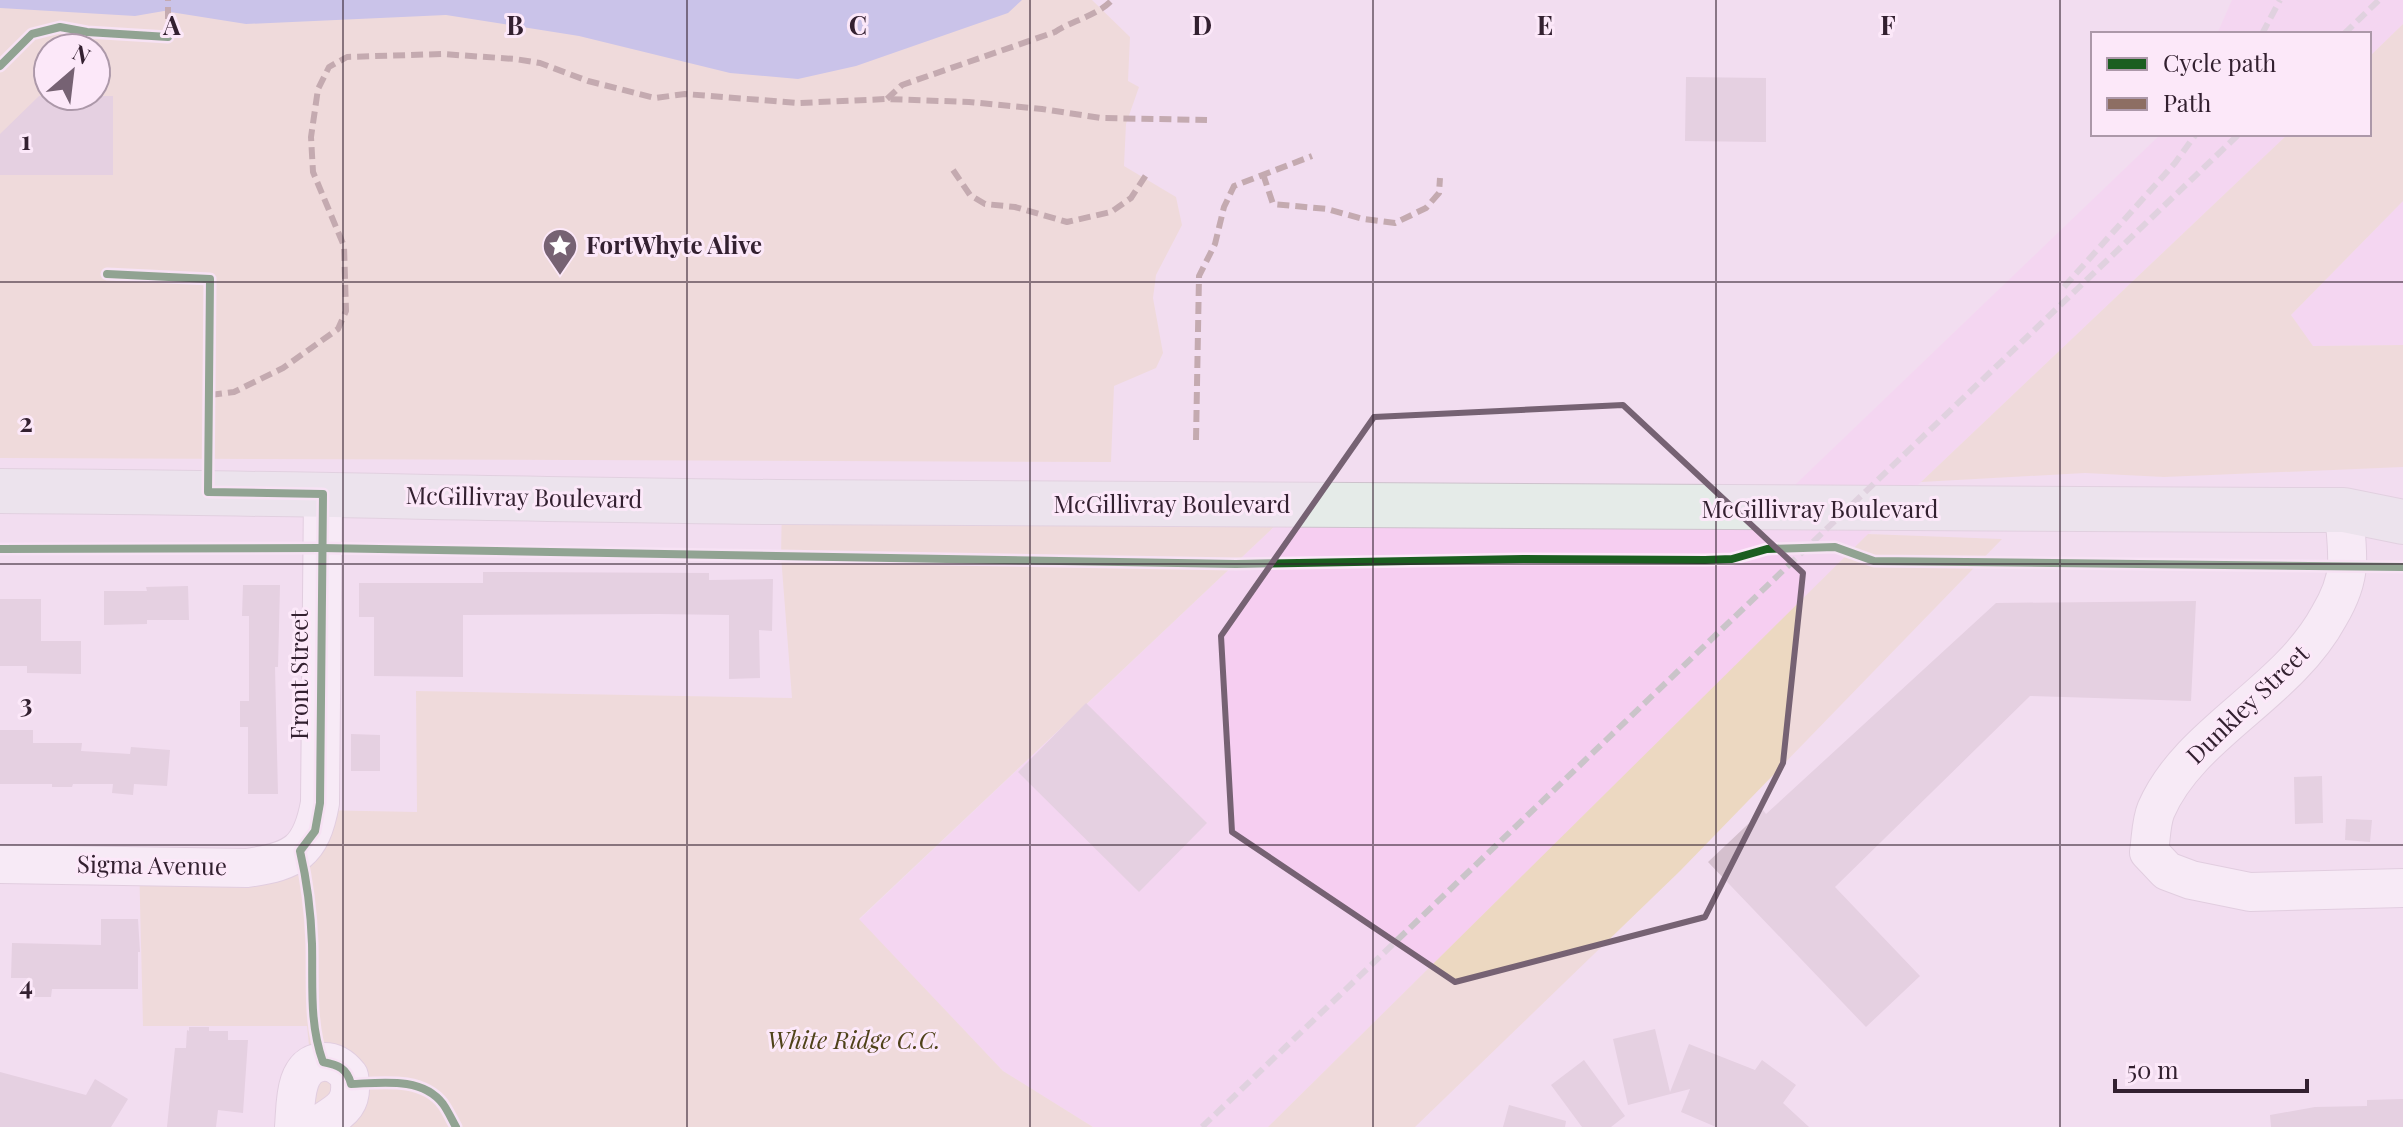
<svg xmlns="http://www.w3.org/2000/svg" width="2403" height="1127" viewBox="0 0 2403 1127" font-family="'Playfair Display',serif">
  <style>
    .built { fill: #f6cef1 }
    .green { fill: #ecd8c1; fill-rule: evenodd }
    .water { fill: #9aa4e1 }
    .building { fill: #d5c0ce }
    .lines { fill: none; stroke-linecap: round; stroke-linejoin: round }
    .minor-casing { stroke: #cdbbcb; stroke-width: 40 }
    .major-casing { stroke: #cdc2cc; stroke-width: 46 }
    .minor { stroke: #fdfafd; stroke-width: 38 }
    .major { stroke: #e5ebe8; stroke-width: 44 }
    .rail { stroke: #cac4c9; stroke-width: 6; stroke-dasharray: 12 6; stroke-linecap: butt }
    .quiet { stroke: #8d6e63; stroke-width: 6; stroke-dasharray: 12 6; stroke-linecap: butt }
    .cycleway-casing { stroke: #fce8f9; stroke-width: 13 }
    .cycleway { stroke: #1b5e20; stroke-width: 8 }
    .marked { fill: none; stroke: #766273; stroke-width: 6; stroke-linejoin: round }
    .grid { fill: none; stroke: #332030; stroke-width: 2; stroke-opacity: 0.55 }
    .labels { text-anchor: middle; stroke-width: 6; stroke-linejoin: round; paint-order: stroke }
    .poi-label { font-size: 24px; font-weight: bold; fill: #332030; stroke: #fce8f9; text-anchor: start }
    .street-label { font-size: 24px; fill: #332030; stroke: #fce8f9 }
    .park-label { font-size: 24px; font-style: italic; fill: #4f4219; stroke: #fce8f9 }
    .grid-label { font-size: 26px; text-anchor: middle; font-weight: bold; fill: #332030; stroke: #fce8f9; stroke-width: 6; stroke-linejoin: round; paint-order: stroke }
  </style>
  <rect width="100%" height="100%" fill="#f2ddf0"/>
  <g class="built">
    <polygon points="2232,0 2403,0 2403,24 2369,57 2369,34 2217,34"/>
    <polygon points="2161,134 2288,134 1921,482 1268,1127 1093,1127 1003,1071 859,920 1296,506 1769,510"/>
    <polygon points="2403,201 2403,345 2312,346 2291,315"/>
  </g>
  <g class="green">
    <path d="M0,0H1092L1130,37L1128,81L1139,87L1126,124L1124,166L1176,197L1182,225L1156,275L1153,298L1163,353L1156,368L1114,386L1111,462L0,458ZM48,48H96V96H48Z"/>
    <polygon points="2403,24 2403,201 2291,315 2313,346 2403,345 2403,467 2164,477 2085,473 1921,482 2288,134 2369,134 2369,57"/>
    <polygon points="782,502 1296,506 859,919 1003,1071 1093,1127 294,1127 311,1065 307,1026 143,1026 139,861 312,861 314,810 417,812 416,691 792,698 781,556"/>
    <polygon points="1868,534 2002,539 1680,871 1415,1127 1268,1127"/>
  </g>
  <polygon class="water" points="0,0 1022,0 1008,13 856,66 798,79 730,73 579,36 446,15 246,24 164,11 135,16 0,8"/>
  <g class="building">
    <polygon points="1686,77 1766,78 1766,142 1685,141"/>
    <polygon points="39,96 113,96 113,175 0,175 0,134"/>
    <polygon points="483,572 709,573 709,580 773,579 772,631 759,630 760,678 729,679 729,615 658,614 463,615 463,677 374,676 374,617 359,617 359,583 483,583"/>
    <polygon points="243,585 280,585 278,667 275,667 278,794 248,794 248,727 240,727 240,701 249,701 249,616 242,616"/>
    <polygon points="188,586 189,620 147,620 147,624 104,625 104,591 147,591 146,587"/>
    <polygon points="0,599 41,599 41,641 81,641 81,674 27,673 27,666 0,666"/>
    <polygon points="2196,601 2191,701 2030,696 1835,887 1920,976 1866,1027 1708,862 1763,810 1766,814 1996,603"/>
    <polygon points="1086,703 1207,823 1139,892 1018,772"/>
    <polygon points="0,730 33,730 33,743 82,743 81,751 130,754 131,747 170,750 167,786 134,784 133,795 112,793 113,784 73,784 72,787 52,787 52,784 0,784"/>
    <polygon points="351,734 380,735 380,771 351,771"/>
    <polygon points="2322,776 2323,823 2295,824 2294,777"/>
    <polygon points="2346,819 2372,820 2370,842 2345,840"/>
    <polygon points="101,919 138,919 140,952 138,952 138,989 52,989 51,997 30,997 30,978 11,978 12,943 101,945"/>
    <polygon points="189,1027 209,1027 209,1031 228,1031 228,1040 248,1040 243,1113 218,1110 216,1127 167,1127 175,1048 186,1048 187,1030 189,1031"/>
    <polygon points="1655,1029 1670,1092 1689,1044 1755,1070 1762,1060 1796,1085 1783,1103 1809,1127 1716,1127 1681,1112 1690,1089 1628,1105 1613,1039"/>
    <polygon points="1584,1060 1625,1116 1611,1127 1582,1127 1551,1085"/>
    <polygon points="0,1072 86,1095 95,1079 128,1099 111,1127 0,1127"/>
    <polygon points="2403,1099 2403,1127 2271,1127 2270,1115 2315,1107 2367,1106 2367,1100"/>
    <polygon points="1509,1105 1566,1121 1565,1127 1503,1127"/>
  </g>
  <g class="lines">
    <defs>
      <g id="minor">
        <path d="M2344,510C2345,528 2348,547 2347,565C2346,582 2338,601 2329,616C2287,694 2189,733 2156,810C2151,822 2151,839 2149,852L2167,871L2191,880L2250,892L2403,888"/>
        <path d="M0,864L247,868C295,861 311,852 320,803L323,494"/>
        <path d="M294,1127C296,1106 293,1065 322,1062C334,1061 342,1067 349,1076C355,1107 338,1112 315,1127"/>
      </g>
      <path id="major" d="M0,491C259,492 518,500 777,502C1300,507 1822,512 2344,510L2403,522"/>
    </defs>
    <use href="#minor" class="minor-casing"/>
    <use href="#major" class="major-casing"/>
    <use href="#minor" class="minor"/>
    <use href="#major" class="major"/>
    <g class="rail">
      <polyline points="2262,34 2280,0"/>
      <polyline points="2344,34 2379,0"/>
      <polyline points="2064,287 2175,163 2196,134"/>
      <polyline points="1202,1127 2239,134"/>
    </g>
    <g class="quiet">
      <polyline points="168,37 168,0"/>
      <path d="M887,99L902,85L1055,32C1073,20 1097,16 1112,0"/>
      <polyline points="953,170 970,195 985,204 1015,207 1067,222 1111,212 1131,198 1148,172"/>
      <polyline points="1263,174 1273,204 1327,209 1363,219 1395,223 1426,208 1439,193 1440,178"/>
      <polyline points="210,395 234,392 283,368 338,329 346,311 344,246 313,172 311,137 318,89 329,67 347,57 442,54 515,59 540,63 588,81 655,98 685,94 799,103 887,99 969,102 1042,109 1101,118 1207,120"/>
      <polyline points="1196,440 1199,276 1215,244 1224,207 1234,186 1312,156"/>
    </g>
    <defs>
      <g id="cycleway">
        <polyline points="0,66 32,34 60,27 87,32 168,37"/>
        <path d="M107,274L210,279L208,492L323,494L320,803L315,831L300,851C307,881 311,914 312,944C313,985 309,1023 323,1062C338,1065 347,1068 351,1084C380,1083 422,1076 443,1104C448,1111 452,1120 456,1127"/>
        <polyline points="0,549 321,548 1236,564 1523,559 1705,560 1732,559 1767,549 1835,547 1874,561 2403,567"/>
      </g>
    </defs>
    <use href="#cycleway" class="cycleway-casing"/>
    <use href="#cycleway" class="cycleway"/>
  </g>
  <path d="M0 0H2403V1127H0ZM1623,405L1803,573L1783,763L1705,917L1455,982L1232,832L1221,636L1374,417Z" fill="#f2ddf0" fill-opacity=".55" fill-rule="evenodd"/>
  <path class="marked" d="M1623,405L1803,573L1783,763L1705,917L1455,982L1232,832L1221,636L1374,417Z"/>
  <path class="grid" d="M343,0V1127M687,0V1127M1030,0V1127M1373,0V1127M1716,0V1127M2060,0V1127M0,282H2403M0,564H2403M0,845H2403"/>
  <defs>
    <symbol id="sight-pin" viewBox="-11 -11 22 30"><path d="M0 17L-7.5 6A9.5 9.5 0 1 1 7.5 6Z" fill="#766273" stroke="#fce8f9"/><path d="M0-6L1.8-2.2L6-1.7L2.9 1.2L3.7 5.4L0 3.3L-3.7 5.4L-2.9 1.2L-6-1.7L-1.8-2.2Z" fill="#fff"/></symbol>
  </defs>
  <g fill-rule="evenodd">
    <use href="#sight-pin" x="540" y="226" width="40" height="54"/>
  </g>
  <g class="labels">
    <g class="poi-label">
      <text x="586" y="254">FortWhyte Alive</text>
    </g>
    <g class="street-label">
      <text transform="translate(524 498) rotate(1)" y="8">McGillivray Boulevard</text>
      <text x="1172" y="513">McGillivray Boulevard</text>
      <text x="1820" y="518">McGillivray Boulevard</text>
      <text transform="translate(300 675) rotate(-90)" y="8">Front Street</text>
      <text transform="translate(2248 705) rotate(-44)" y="8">Dunkley Street</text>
      <text transform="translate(152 866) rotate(1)" y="8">Sigma Avenue</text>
    </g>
    <g class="park-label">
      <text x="854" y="1049">White Ridge C.C.</text>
    </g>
  </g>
  <g class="grid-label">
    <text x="172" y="35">A</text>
    <text x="515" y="35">B</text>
    <text x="858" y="35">C</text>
    <text x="1202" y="35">D</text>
    <text x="1545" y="35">E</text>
    <text x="1888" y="35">F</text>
    <text x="26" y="150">1</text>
    <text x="26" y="432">2</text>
    <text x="26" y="713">3</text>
    <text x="26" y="995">4</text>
  </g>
  <rect x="2091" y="32" width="280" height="104" fill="#fce8f9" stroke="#ac98a9" stroke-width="2"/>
  <rect x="2107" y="58" width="40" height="12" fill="#1b5e20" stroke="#ac98a9" stroke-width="2"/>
  <text x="2163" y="72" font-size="24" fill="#332030">Cycle path</text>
  <rect x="2107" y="98" width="40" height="12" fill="#8d6e63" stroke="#ac98a9" stroke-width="2"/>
  <text x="2163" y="112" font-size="24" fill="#332030">Path</text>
  <g transform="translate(72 72) rotate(28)"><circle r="38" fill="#fce8f9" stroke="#ac98a9" stroke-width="2"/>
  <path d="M0-6L14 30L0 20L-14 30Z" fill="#766273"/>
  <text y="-12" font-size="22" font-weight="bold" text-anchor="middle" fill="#332030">N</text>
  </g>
  <path d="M2115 1079v12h192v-12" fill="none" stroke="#332030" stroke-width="4"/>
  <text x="2127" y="1079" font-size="24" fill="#332030" stroke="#fce8f9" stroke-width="6" paint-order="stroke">50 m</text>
</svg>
